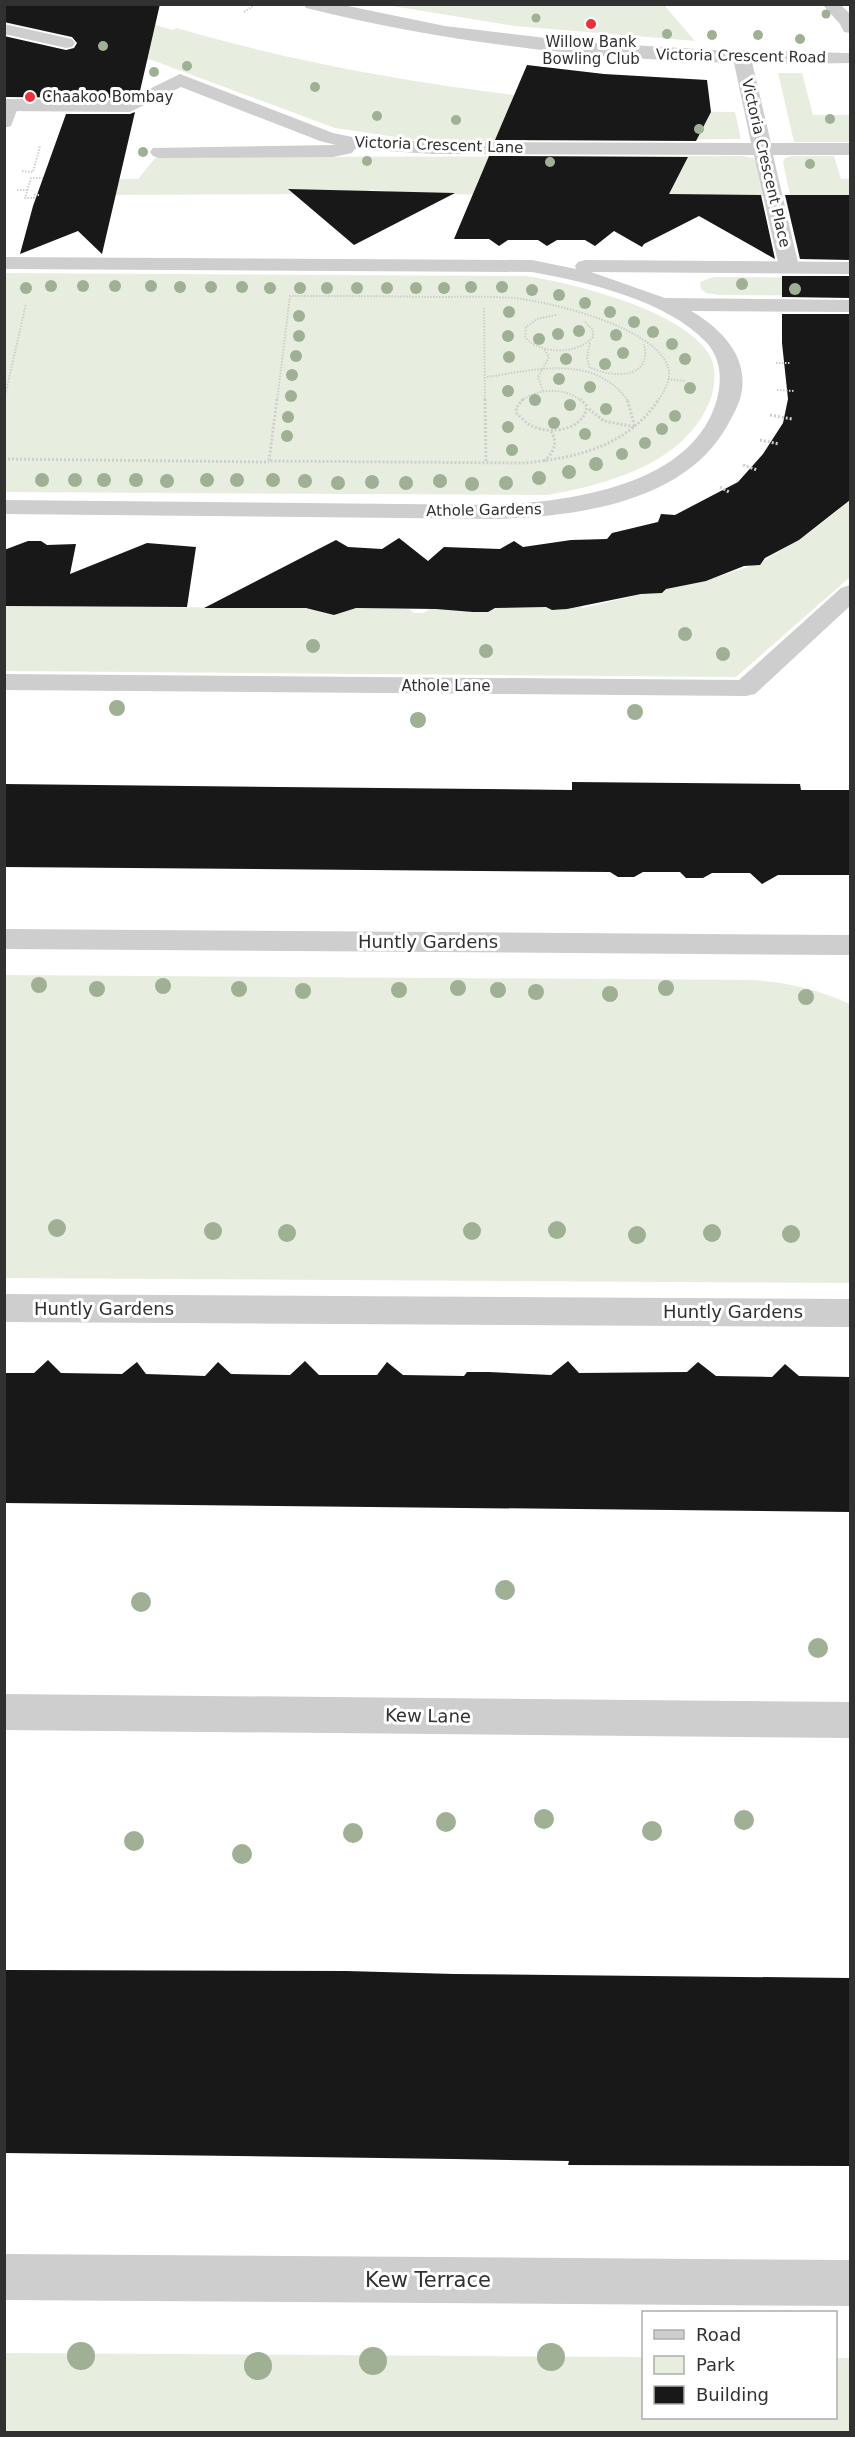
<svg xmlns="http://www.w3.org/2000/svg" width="855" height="2437" viewBox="0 0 855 2437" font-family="'DejaVu Sans',sans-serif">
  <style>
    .green { fill: #e7eedf }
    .building { fill: #181818 }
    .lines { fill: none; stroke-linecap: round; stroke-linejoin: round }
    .path-far1 { stroke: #cecece; stroke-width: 2; stroke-dasharray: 1.5 1.5; stroke-linecap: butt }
    .path { stroke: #cecece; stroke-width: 3; stroke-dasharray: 2 2; stroke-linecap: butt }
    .service { fill: #cecece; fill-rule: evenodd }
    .minor { fill: #cecece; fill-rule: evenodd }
    .tree { fill: #a0b094 }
    .poi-dot { fill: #ed2f37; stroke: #fff; stroke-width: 2 }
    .labels { text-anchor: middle; stroke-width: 6; stroke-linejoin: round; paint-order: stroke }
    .far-poi-label { font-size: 15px; fill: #313131; stroke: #fff }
    .far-street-label { font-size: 15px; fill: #313131; stroke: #fff }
    .street-label { font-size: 18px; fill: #313131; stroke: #fff }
    .near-street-label { font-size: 21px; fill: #313131; stroke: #fff }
  </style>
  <rect width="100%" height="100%" fill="#fff"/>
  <g class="green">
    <path d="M5,5L137,19L172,30L177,28C296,63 417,84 540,98C605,105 670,112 735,112L741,139L526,141L529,131H499L495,141H423L335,128L149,59L141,67L83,40L5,23Z"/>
    <polygon points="386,5 664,5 695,41 514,26"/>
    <polygon points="778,73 802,73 813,115 850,115 850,142 794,142"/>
    <polygon points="743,156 759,159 768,196 389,194 389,191 370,190 369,195 344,194 343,190 327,190 326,194 112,195 112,184 118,184 119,179 138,179 156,157"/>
    <polygon points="792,156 834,156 841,179 850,179 850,199 846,199 845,195 790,195 783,162 785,158"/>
    <path d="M5,273L526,276C573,283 686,311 710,356C717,369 715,388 710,401C684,464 609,484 547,495L5,492Z"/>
    <polygon points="714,277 850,278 850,296 718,295 706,293 701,289 700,282"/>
    <path d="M850,498V577L736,677L5,671L4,606L313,608L334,615L353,608L409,609L414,613H423L430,609H469C480,615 486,610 497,608C513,606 530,608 546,607C558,614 567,606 579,605L583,608L641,594L662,593L667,588L706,578L708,580L762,562L807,534L835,513Z"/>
    <path d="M5,975L752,980C787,982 819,990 850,1004V1283L5,1278Z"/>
    <polygon points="5,2353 643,2357 644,2418 836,2418 836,2358 850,2358 850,2432 5,2432"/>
  </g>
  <g class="building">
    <polygon points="4,4 160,4 140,91 126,98 4,97 4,36 66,50 74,48 77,43 72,37 4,22"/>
    <polygon points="527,65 604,74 707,80 711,112 696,141 495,140"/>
    <polygon points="135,112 102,254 78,231 20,254 33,206 66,114 130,114"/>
    <polygon points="489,156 688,157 669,194 761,195 775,259 699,216 644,244 642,247 614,231 595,246 585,240 557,240 547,246 538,240 508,240 499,246 489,239 454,239"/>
    <polygon points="288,189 455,193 354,245"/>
    <polygon points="785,195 850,195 850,260 800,259"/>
    <polygon points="782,276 850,276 850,298 782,297"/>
    <polygon points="782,314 850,314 850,500 799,540 765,558 760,565 744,566 706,581 666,589 662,593 641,594 567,609 552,610 546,607 495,608 488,612 473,612 436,609 356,608 334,615 306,608 204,608 336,540 348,547 382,549 399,538 428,561 444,547 500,549 514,541 523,547 571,540 607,539 612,533 658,522 661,514 675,515 738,482 763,454 783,423 788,399 782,343"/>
    <polygon points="28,541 41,541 47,545 76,544 70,574 147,543 196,547 187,607 4,606 4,550"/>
    <polygon points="572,782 800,784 801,790 850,790 850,875 778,875 762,884 750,873 712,873 703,878 686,878 680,872 643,872 634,877 618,877 610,872 4,867 4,784 572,790"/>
    <polygon points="48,1360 61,1373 122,1374 137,1362 146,1374 205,1376 218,1362 231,1374 290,1375 305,1361 319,1375 377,1375 387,1362 403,1375 464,1376 467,1372 489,1372 551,1375 568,1361 579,1373 687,1372 698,1362 716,1376 772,1377 785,1364 799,1376 850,1377 850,1512 4,1503 4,1373 34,1373"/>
    <polygon points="4,1970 346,1971 454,1974 850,1978 850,2166 568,2165 569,2161 453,2159 4,2153"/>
  </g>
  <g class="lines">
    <g class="path-far1">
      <polyline points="244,12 256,4"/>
      <polyline points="22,171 33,172 40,146"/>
      <polyline points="17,190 27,190"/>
      <polyline points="39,195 35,195 34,198 25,198 31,178 43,178"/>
      <polyline points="484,308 485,401"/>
      <path d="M556,315L537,319L526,327L525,337C541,355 577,355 593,337V330L584,321"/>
      <path d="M590,343L587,357L589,367C611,378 653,380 644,344"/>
      <polyline points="776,363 790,363"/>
      <path d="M487,377C535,370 595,353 628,401"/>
      <polyline points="668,379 686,381"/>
      <polyline points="777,390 795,391"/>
      <polyline points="543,391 538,377 549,357 544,349"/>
      <polyline points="4,400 26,304"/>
      <path d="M277,401L290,296C337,296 385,296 432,297C459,297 487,296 514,298C551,302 655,327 668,367C672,378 664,392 658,401"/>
      <path d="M521,401C537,388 566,387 581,401"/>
    </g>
    <g class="path">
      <path d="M277,399L269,461L524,463C577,458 628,446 659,399"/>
      <polyline points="485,399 486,463"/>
      <path d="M523,399L516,408L517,414C522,418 527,424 532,426C551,435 584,430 587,406L580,399"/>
      <polyline points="589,409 604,421 635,427 627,399"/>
      <polyline points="770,415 792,419"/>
      <polyline points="760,440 779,444"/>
      <polyline points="4,459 269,462"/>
      <path d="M544,461C554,452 559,442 550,430"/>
      <polyline points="743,465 757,470"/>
      <polyline points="720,487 729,492"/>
    </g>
    <g class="service">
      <polygon points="822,4 840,4 850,14 850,33 844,32 840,24"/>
      <polygon points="4,24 72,39 75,43 72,47 66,48 4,34"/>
      <polygon points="742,53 748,54 751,58 771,143 850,143 850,155 773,155 799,267 796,271 789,273 782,271 779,267 754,155 434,154 355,149 352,153 333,157 160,158 153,156 150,152 153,148 336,145 320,141 181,87 130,112 4,111 4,99 127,100 180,74 333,133 362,139 434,142 751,143 733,58 736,54"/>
      <polygon points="850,585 850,606 755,694 746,696 4,690 4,674 739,680 841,588"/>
      <polygon points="4,1694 850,1702 850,1738 4,1730"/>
    </g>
    <g class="minor">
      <path d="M304,4H338L445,26L580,42L715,50L850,53V63C669,67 482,52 306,8Z"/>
      <polygon points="10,99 17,101 19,105 11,126 4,128 4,101"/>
      <path d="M4,257L532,260L576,269L575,266L578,262L585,260L850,262V274L591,272L665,298L850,300V312L691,311C719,327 747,354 742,390C740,404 733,415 726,428C682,503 577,516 498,519L4,514V500L498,505C572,501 694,485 717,399C722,379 721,359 707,343C667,300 587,282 532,272L4,269Z"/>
      <polygon points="4,929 850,935 850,955 4,949"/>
      <polygon points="4,1294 850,1299 850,1327 4,1322"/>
      <polygon points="4,2254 850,2260 850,2306 4,2300"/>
    </g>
  </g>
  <g class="tree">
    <circle cx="826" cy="14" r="4.5"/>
    <circle cx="536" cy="18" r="4.5"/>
    <circle cx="667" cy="34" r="5"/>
    <circle cx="712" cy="35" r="5"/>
    <circle cx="758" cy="35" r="5"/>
    <circle cx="800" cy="39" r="5"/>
    <circle cx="103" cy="46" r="5"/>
    <circle cx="187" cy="66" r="5"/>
    <circle cx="154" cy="72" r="5"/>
    <circle cx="315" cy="87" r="5"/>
    <circle cx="377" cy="116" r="5"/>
    <circle cx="830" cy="119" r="5"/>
    <circle cx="456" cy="120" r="5"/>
    <circle cx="699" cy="129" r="5"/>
    <circle cx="143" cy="152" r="5"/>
    <circle cx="367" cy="161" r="5"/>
    <circle cx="550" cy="162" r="5"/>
    <circle cx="810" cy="164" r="5"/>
    <circle cx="742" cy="284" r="6"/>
    <circle cx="51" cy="286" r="6"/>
    <circle cx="83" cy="286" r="6"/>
    <circle cx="115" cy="286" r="6"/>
    <circle cx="151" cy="286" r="6"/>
    <circle cx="180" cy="287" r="6"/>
    <circle cx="211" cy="287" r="6"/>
    <circle cx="242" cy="287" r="6"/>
    <circle cx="471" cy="287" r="6"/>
    <circle cx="502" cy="287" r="6"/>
    <circle cx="26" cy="288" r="6"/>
    <circle cx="270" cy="288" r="6"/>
    <circle cx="300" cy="288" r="6"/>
    <circle cx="327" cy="288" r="6"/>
    <circle cx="357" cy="288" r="6"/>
    <circle cx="387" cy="288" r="6"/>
    <circle cx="416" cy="288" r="6"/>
    <circle cx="444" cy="288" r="6"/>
    <circle cx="795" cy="289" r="6"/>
    <circle cx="532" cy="290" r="6"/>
    <circle cx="559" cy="295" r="6"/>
    <circle cx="585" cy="303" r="6"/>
    <circle cx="509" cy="312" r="6"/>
    <circle cx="610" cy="312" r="6"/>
    <circle cx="299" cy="316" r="6"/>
    <circle cx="634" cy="322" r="6"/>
    <circle cx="579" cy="331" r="6"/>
    <circle cx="653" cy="332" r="6"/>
    <circle cx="558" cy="334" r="6"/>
    <circle cx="616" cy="335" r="6"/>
    <circle cx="299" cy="336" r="6"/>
    <circle cx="508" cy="336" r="6"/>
    <circle cx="539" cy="339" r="6"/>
    <circle cx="672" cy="344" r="6"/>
    <circle cx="623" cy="353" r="6"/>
    <circle cx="296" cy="356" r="6"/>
    <circle cx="509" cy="357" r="6"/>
    <circle cx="566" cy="359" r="6"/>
    <circle cx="685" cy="359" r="6"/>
    <circle cx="605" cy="364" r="6"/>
    <circle cx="292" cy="375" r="6"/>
    <circle cx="559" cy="379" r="6"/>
    <circle cx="590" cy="387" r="6"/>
    <circle cx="690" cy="388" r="6"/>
    <circle cx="508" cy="391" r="6"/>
    <circle cx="291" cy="396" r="6"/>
    <circle cx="535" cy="400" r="6"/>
    <circle cx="570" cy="405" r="6"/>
    <circle cx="606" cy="409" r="6"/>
    <circle cx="675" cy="416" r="6"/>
    <circle cx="288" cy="417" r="6"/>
    <circle cx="554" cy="423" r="6"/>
    <circle cx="508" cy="427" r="6"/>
    <circle cx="662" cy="429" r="6"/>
    <circle cx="585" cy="434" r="6"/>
    <circle cx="287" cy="436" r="6"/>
    <circle cx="645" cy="443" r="6"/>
    <circle cx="512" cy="450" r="6"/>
    <circle cx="622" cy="454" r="6"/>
    <circle cx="596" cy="464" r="7"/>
    <circle cx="569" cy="472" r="7"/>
    <circle cx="539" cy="478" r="7"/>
    <circle cx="42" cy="480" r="7"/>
    <circle cx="75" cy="480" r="7"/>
    <circle cx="104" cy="480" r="7"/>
    <circle cx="136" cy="480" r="7"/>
    <circle cx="207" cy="480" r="7"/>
    <circle cx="237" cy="480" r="7"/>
    <circle cx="273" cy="480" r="7"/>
    <circle cx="167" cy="481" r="7"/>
    <circle cx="305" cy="481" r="7"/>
    <circle cx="440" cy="481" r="7"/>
    <circle cx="372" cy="482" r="7"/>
    <circle cx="338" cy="483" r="7"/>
    <circle cx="406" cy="483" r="7"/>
    <circle cx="506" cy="483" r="7"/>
    <circle cx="472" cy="484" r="7"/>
    <circle cx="685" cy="634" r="7"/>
    <circle cx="313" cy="646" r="7"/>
    <circle cx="486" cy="651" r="7"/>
    <circle cx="723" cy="654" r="7"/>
    <circle cx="117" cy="708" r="8"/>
    <circle cx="635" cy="712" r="8"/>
    <circle cx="418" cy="720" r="8"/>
    <circle cx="39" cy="985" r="8"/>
    <circle cx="163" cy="986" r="8"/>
    <circle cx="458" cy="988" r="8"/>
    <circle cx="666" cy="988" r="8"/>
    <circle cx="97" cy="989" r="8"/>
    <circle cx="239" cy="989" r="8"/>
    <circle cx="399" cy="990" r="8"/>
    <circle cx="498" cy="990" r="8"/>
    <circle cx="303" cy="991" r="8"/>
    <circle cx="536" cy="992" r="8"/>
    <circle cx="610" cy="994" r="8"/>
    <circle cx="806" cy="997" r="8"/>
    <circle cx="57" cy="1228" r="9"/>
    <circle cx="557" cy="1230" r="9"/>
    <circle cx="213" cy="1231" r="9"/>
    <circle cx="472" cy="1231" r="9"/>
    <circle cx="287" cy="1233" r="9"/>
    <circle cx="712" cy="1233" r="9"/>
    <circle cx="791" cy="1234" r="9"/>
    <circle cx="637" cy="1235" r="9"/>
    <circle cx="505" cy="1590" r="10"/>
    <circle cx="141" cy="1602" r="10"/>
    <circle cx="818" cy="1648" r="10"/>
    <circle cx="544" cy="1819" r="10"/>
    <circle cx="744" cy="1820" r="10"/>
    <circle cx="446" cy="1822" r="10"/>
    <circle cx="652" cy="1831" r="10"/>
    <circle cx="353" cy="1833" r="10"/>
    <circle cx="134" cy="1841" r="10"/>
    <circle cx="242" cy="1854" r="10"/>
    <circle cx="81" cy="2356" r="14"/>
    <circle cx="551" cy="2357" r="14"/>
    <circle cx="373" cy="2361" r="14"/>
    <circle cx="258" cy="2366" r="14"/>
  </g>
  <g class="poi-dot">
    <circle cx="591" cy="24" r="6"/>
    <circle cx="30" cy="97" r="6"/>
  </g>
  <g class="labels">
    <g class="far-poi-label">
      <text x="591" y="47">Willow Bank<tspan x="591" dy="17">Bowling Club</tspan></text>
      <text x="42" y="102" text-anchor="start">Chaakoo Bombay</text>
    </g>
    <g class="far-street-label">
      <text transform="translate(741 56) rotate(1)" y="5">Victoria Crescent Road</text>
      <text transform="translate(439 145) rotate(2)" y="5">Victoria Crescent Lane</text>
      <text transform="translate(766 163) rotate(77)" y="5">Victoria Crescent Place</text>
      <text transform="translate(484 510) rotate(-1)" y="5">Athole Gardens</text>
      <text x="446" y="691">Athole Lane</text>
    </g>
    <g class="street-label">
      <text x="428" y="948">Huntly Gardens</text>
      <text x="104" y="1315">Huntly Gardens</text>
      <text x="733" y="1318">Huntly Gardens</text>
      <text transform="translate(428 1716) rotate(1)" y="6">Kew Lane</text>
    </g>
    <g class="near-street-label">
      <text x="428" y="2287">Kew Terrace</text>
    </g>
  </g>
  <rect width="855" height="2437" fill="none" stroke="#313131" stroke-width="12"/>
  <rect x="642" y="2311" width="195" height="108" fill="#ffffff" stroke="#adadad" stroke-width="1.5"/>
  <rect x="654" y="2330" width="30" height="9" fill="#cecece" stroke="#adadad" stroke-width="1.5"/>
  <text x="696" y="2341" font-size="18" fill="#313131">Road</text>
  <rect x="654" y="2356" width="30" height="18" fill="#e7eedf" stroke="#adadad" stroke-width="1.5"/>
  <text x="696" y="2371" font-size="18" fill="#313131">Park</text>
  <rect x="654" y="2386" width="30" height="18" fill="#181818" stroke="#adadad" stroke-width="1.5"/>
  <text x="696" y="2401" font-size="18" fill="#313131">Building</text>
</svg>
